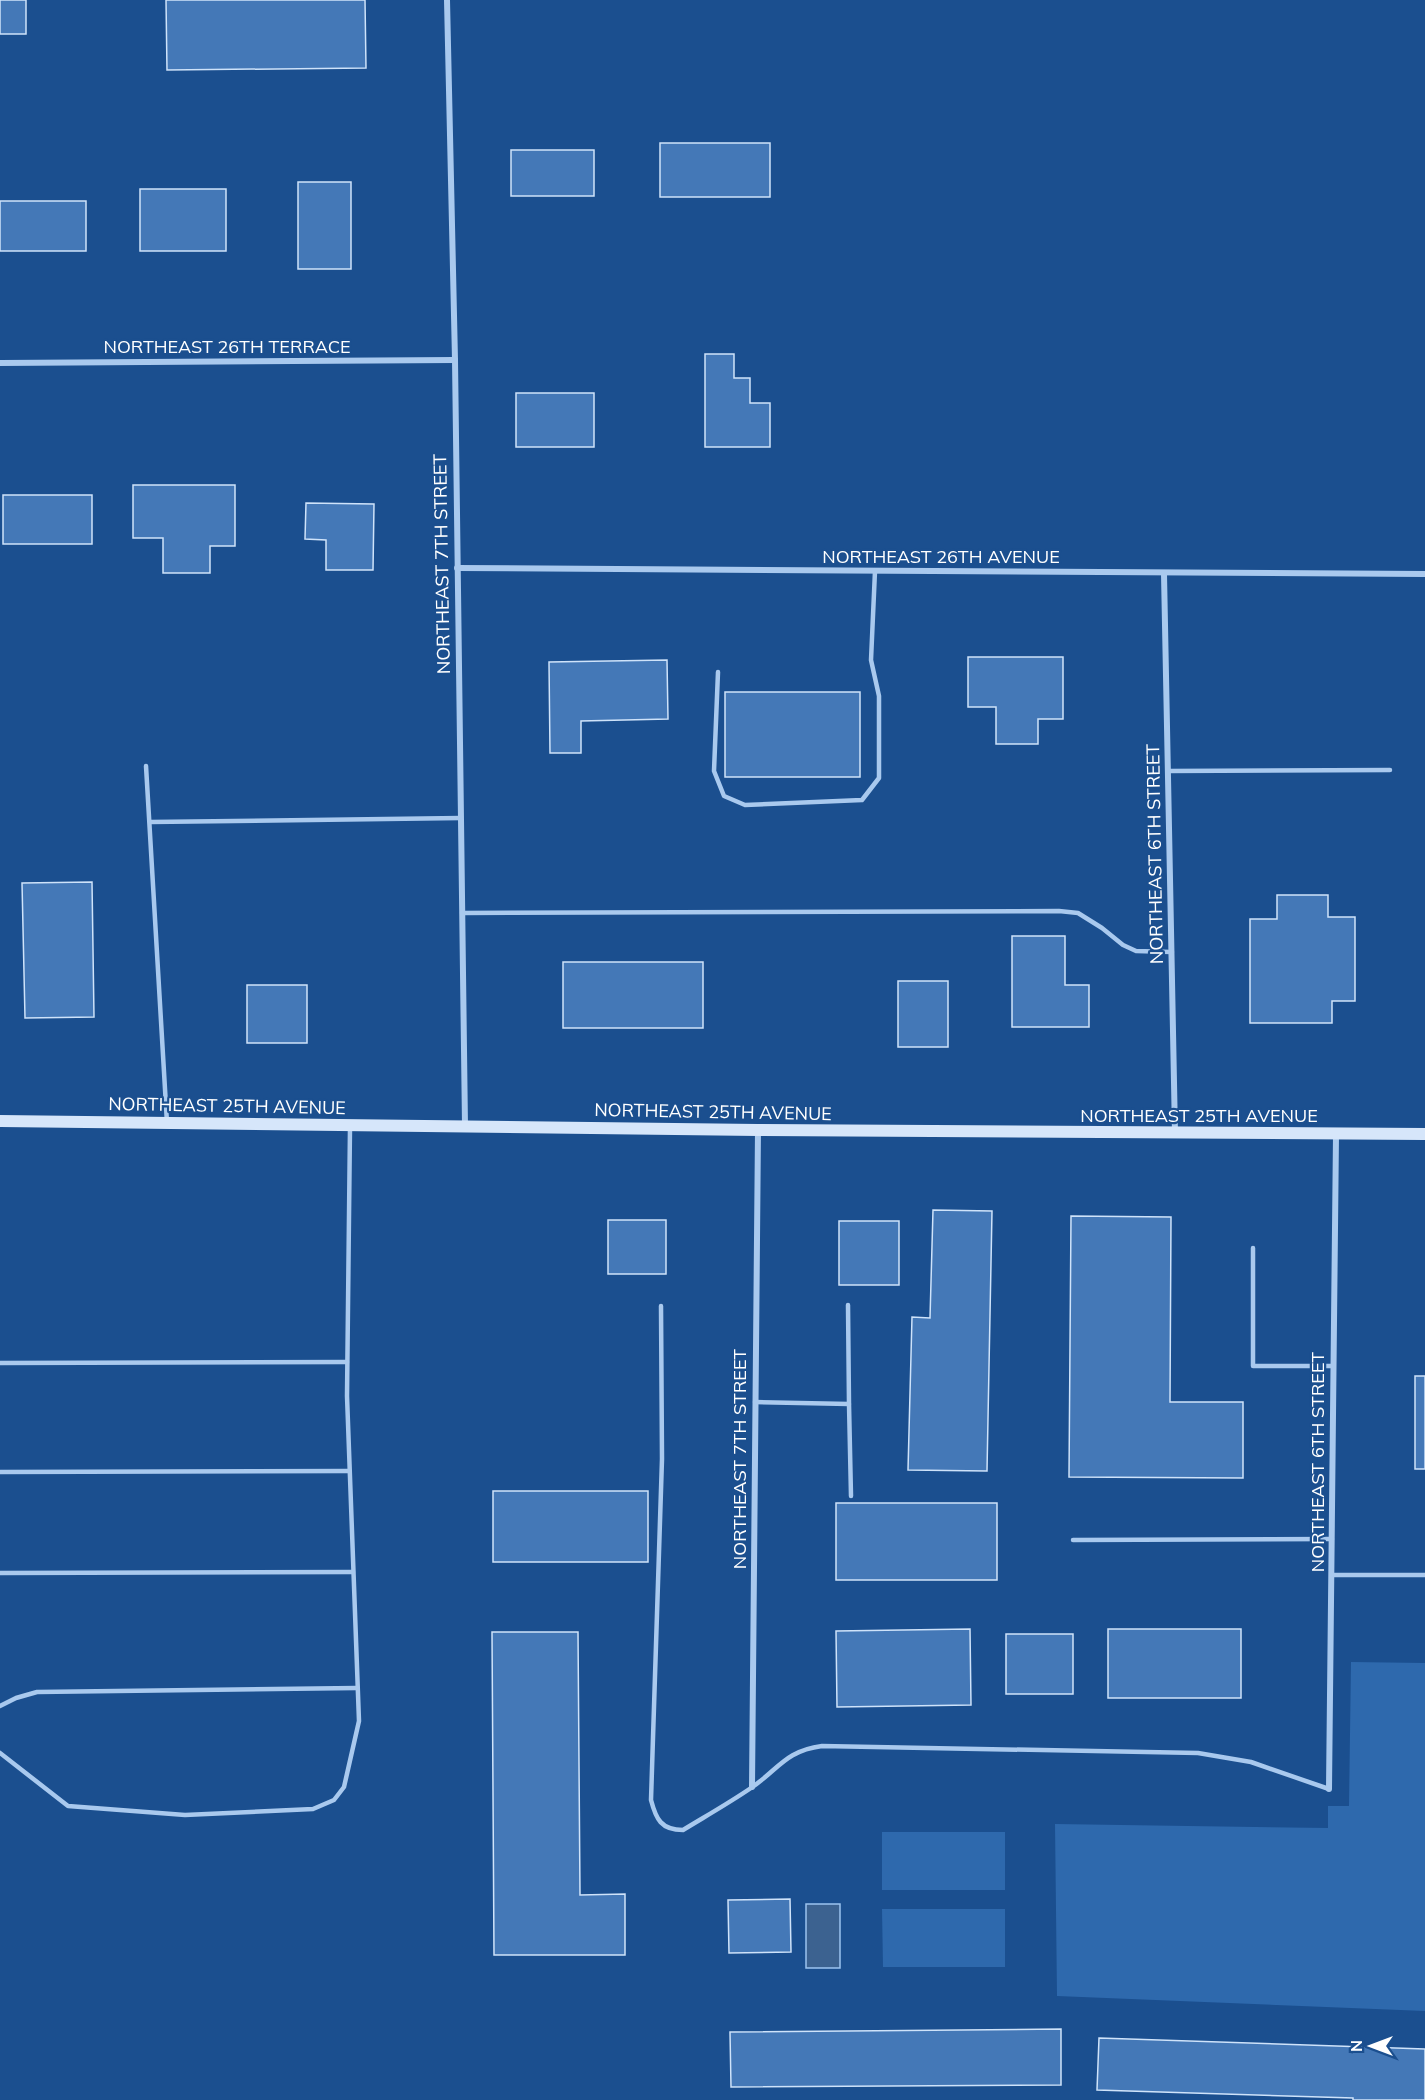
<svg xmlns="http://www.w3.org/2000/svg" width="1425" height="2100" viewBox="0 0 1425 2100" font-family="Mulish,sans-serif">
  <style>
    .green { fill: #2e69ad }
    .water { fill: #3c6290; stroke: #9cc4f0; stroke-width: 1.5 }
    .building { fill: #4478b7; stroke: #cfe3fa; stroke-width: 1.5 }
    .lines { fill: none; stroke-linecap: round; stroke-linejoin: round }
    .service { stroke: #a9c9ee; stroke-width: 4.5 }
    .minor { stroke: #a9c9ee; stroke-width: 6 }
    .secondary { stroke: #d6e6fa; stroke-width: 12 }
    .labels { text-anchor: middle; stroke-width: 4.5; stroke-linejoin: round; paint-order: stroke }
    .street-label { font-size: 18px; fill: #fff; stroke: #1b4f8f }
  </style>
  <rect width="100%" height="100%" fill="#1b4f8f"/>
  <g class="green">
    <polygon points="1351,1662 1425,1663 1425,2011 1057,1996 1055,1824 1328,1828 1328,1806 1349,1806"/>
    <rect x="882" y="1832" width="123" height="58"/>
    <polygon points="882,1909 1005,1909 1005,1967 883,1967"/>
  </g>
  <rect class="water" x="806" y="1904" width="34" height="64"/>
  <g class="building">
    <rect x="0" y="0" width="26" height="34"/>
    <polygon points="166,0 365,0 366,68 167,70"/>
    <rect x="660" y="143" width="110" height="54"/>
    <rect x="511" y="150" width="83" height="46"/>
    <rect x="298" y="182" width="53" height="87"/>
    <rect x="140" y="189" width="86" height="62"/>
    <rect x="0" y="201" width="86" height="50"/>
    <polygon points="705,354 734,354 734,378 750,378 750,403 770,403 770,447 705,447"/>
    <rect x="516" y="393" width="78" height="54"/>
    <polygon points="133,485 235,485 235,546 210,546 210,573 163,573 163,538 133,538"/>
    <rect x="3" y="495" width="89" height="49"/>
    <polygon points="306,503 374,504 373,570 326,570 326,540 305,539"/>
    <polygon points="968,657 1063,657 1063,719 1038,719 1038,744 996,744 996,707 968,707"/>
    <polygon points="667,660 668,719 581,721 581,753 550,753 549,662"/>
    <rect x="725" y="692" width="135" height="85"/>
    <polygon points="92,882 94,1017 25,1018 22,883"/>
    <polygon points="1277,895 1328,895 1328,917 1355,917 1355,1001 1332,1001 1332,1023 1250,1023 1250,919 1277,919"/>
    <polygon points="1012,936 1065,936 1065,985 1089,985 1089,1027 1012,1027"/>
    <rect x="563" y="962" width="140" height="66"/>
    <rect x="898" y="981" width="50" height="66"/>
    <rect x="247" y="985" width="60" height="58"/>
    <polygon points="933,1210 992,1211 987,1471 908,1470 912,1317 930,1318"/>
    <polygon points="1071,1216 1171,1217 1170,1402 1243,1402 1243,1478 1069,1477"/>
    <rect x="608" y="1220" width="58" height="54"/>
    <rect x="839" y="1221" width="60" height="64"/>
    <rect x="1415" y="1376" width="10" height="93"/>
    <rect x="493" y="1491" width="155" height="71"/>
    <rect x="836" y="1503" width="161" height="77"/>
    <polygon points="970,1629 971,1705 837,1707 836,1631"/>
    <rect x="1108" y="1629" width="133" height="69"/>
    <polygon points="492,1632 578,1632 580,1895 625,1894 625,1955 494,1955"/>
    <rect x="1006" y="1634" width="67" height="60"/>
    <polygon points="790,1899 791,1952 729,1953 728,1900"/>
    <polygon points="1061,2029 1061,2085 731,2087 730,2032"/>
    <polygon points="1099,2038 1425,2049 1425,2100 1353,2100 1353,2098 1097,2090"/>
  </g>
  <g class="lines">
    <g class="service">
      <polyline points="718,672 714,771 724,796 745,805 862,800 879,778 879,696 871,660 875,571"/>
      <polyline points="146,766 167,1123"/>
      <polyline points="1168,771 1390,770"/>
      <polyline points="150,822 461,818"/>
      <polyline points="462,913 1059,911 1078,913 1102,928 1123,945 1136,951 1172,952"/>
      <polyline points="1253,1248 1253,1366 1333,1366"/>
      <path d="M661,1306L662,1459L651,1800C656,1819 661,1830 683,1830C706,1816 729,1803 751,1788C779,1769 785,1751 822,1746L1198,1753L1251,1762L1329,1789"/>
      <polyline points="0,1363 347,1362"/>
      <polyline points="755,1402 849,1404 848,1305"/>
      <polyline points="849,1404 851,1496"/>
      <polyline points="0,1472 349,1471"/>
      <polyline points="1073,1540 1332,1539"/>
      <polyline points="0,1573 353,1572"/>
      <polyline points="1332,1575 1425,1575"/>
      <polyline points="0,1706 16,1698 37,1692 357,1688"/>
      <polyline points="0,1753 68,1806 185,1815 313,1809 334,1800 344,1787 359,1721 347,1396 350,1127"/>
    </g>
    <g class="minor">
      <polyline points="447,0 455,360 465,1126"/>
      <polyline points="0,363 455,360"/>
      <polyline points="457,568 1425,574"/>
      <polyline points="1164,574 1175,1133"/>
      <polyline points="752,1787 758,1130"/>
      <polyline points="1329,1789 1336,1135"/>
    </g>
    <polyline class="secondary" points="0,1121 758,1130 1425,1134"/>
  </g>
  <g class="labels">
    <g class="street-label">
      <text x="227" y="353">NORTHEAST 26TH TERRACE</text>
      <text x="941" y="563">NORTHEAST 26TH AVENUE</text>
      <text transform="translate(442 564) rotate(-91)" y="6">NORTHEAST 7TH STREET</text>
      <text transform="translate(1155 854) rotate(-91)" y="6">NORTHEAST 6TH STREET</text>
      <text transform="translate(227 1106) rotate(1)" y="6">NORTHEAST 25TH AVENUE</text>
      <text transform="translate(713 1112) rotate(1)" y="6">NORTHEAST 25TH AVENUE</text>
      <text x="1199" y="1122">NORTHEAST 25TH AVENUE</text>
      <text transform="translate(740 1459) rotate(-90)" y="6">NORTHEAST 7TH STREET</text>
      <text transform="translate(1318 1462) rotate(-90)" y="6">NORTHEAST 6TH STREET</text>
    </g>
  </g>
  <g transform="translate(1371 2046) rotate(270)" stroke="#1b4f8f" stroke-width="4.5" paint-order="stroke">
  <path d="M0-4.5L10 22L0 15L-10 22Z" fill="#ffffff"/>
  <text y="-9" font-size="16" font-weight="bold" text-anchor="middle" fill="#ffffff">N</text>
  </g>
</svg>
